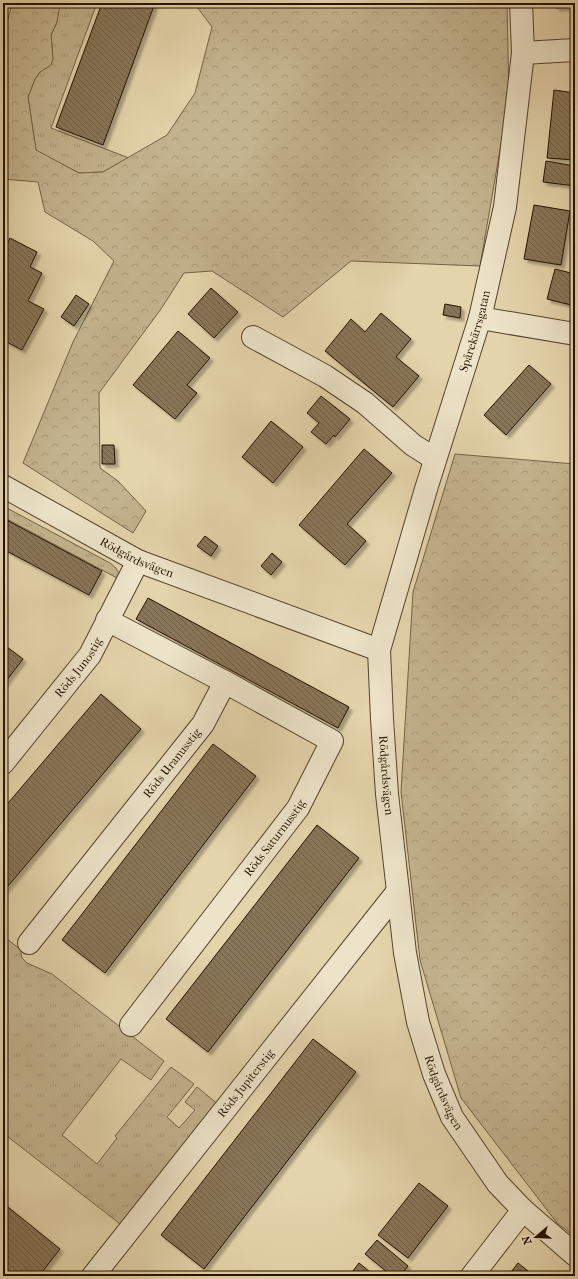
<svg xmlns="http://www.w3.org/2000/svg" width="578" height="1279" viewBox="0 0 578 1279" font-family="'IM FELL French Canon',serif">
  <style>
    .grass { fill: url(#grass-tufts); stroke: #746247 }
    .forest { fill: url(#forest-crowns); stroke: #746247 }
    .building { fill: url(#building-back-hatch); stroke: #241100; filter: url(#shadow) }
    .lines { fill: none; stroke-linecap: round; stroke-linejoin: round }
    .minor-casing { stroke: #54422b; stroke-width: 24 }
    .minor { stroke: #ede3c8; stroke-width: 22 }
    .labels { text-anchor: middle; stroke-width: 4; stroke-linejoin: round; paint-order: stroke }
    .street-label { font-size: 12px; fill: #241100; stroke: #ede3c8 }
  </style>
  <defs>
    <pattern id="grass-tufts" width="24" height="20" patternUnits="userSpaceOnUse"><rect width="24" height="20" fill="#c3b38e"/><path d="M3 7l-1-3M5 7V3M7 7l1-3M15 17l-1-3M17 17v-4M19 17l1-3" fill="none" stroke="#a79979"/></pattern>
    <pattern id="forest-crowns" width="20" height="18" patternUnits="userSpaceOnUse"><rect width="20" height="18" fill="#c3b38e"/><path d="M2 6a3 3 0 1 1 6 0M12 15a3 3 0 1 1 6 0" fill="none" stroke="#a79979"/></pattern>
    <pattern id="building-back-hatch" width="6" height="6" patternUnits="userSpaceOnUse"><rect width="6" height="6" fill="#887659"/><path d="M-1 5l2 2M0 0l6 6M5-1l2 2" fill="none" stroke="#6f5f47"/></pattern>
    <filter id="shadow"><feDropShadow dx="3.5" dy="3.5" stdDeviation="1" flood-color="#0004"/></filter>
  </defs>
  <rect width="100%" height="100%" fill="#e4d4ab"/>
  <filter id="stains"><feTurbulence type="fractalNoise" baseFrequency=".005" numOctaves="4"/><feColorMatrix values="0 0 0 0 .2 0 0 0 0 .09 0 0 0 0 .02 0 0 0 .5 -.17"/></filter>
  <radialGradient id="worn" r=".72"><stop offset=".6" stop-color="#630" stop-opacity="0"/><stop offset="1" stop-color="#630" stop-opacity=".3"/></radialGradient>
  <g class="grass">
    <polygon points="59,3 97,3 51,128 129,158 103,172 79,173 36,151 28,97 35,79 40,72 51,65 53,59 51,35 57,22"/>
    <polygon points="3,506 110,563 116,568 119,574 117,578 3,517"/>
    <polygon points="3,936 20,949 22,958 27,963 52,974 164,1061 151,1080 121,1059 62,1135 97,1164 117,1138 115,1136 171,1067 194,1084 167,1117 179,1128 195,1110 185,1102 197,1087 219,1105 124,1227 3,1133"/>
  </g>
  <g class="forest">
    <polygon points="27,3 60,4 57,22 51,35 53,59 51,65 40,72 35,79 28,97 36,150 79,173 103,172 167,135 195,93 212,27 194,3 507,3 509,98 480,266 351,261 283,317 212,271 184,273 161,309 99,393 100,468 118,481 146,511 133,533 23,463 73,342 114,261 93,241 45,212 38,182 3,179 3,35 11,8"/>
    <polygon points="455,454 575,464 575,1237 557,1223 461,1098 420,960 401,792 413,592"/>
  </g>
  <g class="building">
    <polygon points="102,3 155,3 103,145 56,127"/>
    <polygon points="555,3 575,3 575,6 556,8"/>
    <polygon points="554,90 575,93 575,160 547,158"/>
    <polygon points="546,161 575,166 575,186 543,182"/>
    <polygon points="534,205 570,211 561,265 524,259"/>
    <polygon points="10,238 37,252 30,267 42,273 28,301 44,309 22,350 3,340 3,251"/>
    <polygon points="555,269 575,274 575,306 547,299"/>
    <polygon points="211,288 238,312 214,338 188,314"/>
    <polygon points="76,295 89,304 74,326 61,317"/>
    <polygon points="445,304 461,307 460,318 443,315"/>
    <polygon points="381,313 411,339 396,357 419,376 393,407 325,351 351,319 365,332"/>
    <polygon points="178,331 210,358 187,385 197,393 175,419 133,385"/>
    <polygon points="529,365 551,384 506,435 484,415"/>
    <polygon points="321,396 350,419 335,437 334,435 326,444 311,432 319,423 307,413"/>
    <polygon points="271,421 303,447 273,483 242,457"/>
    <polygon points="102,445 114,445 115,464 102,464"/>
    <polygon points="364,449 392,473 347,524 366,541 345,565 299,525"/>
    <polygon points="3,518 102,571 89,595 3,549"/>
    <polygon points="205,536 218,546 211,556 197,546"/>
    <polygon points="272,553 282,562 271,575 261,566"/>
    <polygon points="148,598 349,707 338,728 136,619"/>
    <polygon points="3,644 23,659 3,685"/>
    <polygon points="101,694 141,729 3,892 3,809"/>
    <polygon points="213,744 256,776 105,973 62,940"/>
    <polygon points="317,825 359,858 208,1052 166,1019"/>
    <polygon points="313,1039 356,1072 204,1269 161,1235"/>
    <polygon points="419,1183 448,1206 408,1258 378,1235"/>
    <polygon points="3,1203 60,1249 39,1276 10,1276 3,1271"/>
    <polygon points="377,1240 408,1266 400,1276 392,1276 365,1254"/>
    <polygon points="359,1263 375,1276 349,1276"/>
    <polygon points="518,1263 534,1276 508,1276"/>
  </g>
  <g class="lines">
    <defs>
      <g id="minor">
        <polyline points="523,53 575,50"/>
        <polyline points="480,318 575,334"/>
        <polyline points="253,337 325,376 365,403 413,445 435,459"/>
        <path id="s1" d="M3,486L138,561L379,650L382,719L387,794L405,953L418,1022L434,1074L452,1117L498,1184L523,1210L575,1255"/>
        <path id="s2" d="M379,650L426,489L480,318L505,207L523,53L521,3"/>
        <path id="s3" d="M3,763L90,655L138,561"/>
        <path id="s4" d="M29,943L203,724L225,682L107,620"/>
        <path id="s5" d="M131,1025L298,808L332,741L225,682"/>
        <path id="s6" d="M93,1276L398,891"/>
        <polyline points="472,1276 523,1210"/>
      </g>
    </defs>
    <use href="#minor" class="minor-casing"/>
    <use href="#minor" class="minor"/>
  </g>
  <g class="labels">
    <g class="street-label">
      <text dy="4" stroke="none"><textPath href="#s2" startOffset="333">Spårekärrsgatan</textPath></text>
      <text dy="4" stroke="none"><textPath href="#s1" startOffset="152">Rödgårdsvägen</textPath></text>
      <text dy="4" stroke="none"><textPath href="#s3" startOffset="122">Röds Junostig</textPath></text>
      <text dy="4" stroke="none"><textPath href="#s4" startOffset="230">Röds Uranusstig</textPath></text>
      <text dy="4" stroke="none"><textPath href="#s1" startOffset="537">Rödgårdsvägen</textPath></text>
      <text dy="4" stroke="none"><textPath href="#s5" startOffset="236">Röds Saturnusstig</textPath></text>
      <text dy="4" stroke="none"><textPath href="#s6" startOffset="246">Röds Jupiterstig</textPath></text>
      <text dy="4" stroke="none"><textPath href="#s1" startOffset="861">Rödgårdsvägen</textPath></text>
    </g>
  </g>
  <rect width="578" height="1279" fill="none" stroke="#e4d4ab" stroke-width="16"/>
  <rect x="4" y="4" width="570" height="1271" fill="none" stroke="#241100" stroke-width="2"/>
  <rect x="8" y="8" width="562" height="1263" fill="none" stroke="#241100"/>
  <g transform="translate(536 1237) rotate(251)" stroke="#ede3c8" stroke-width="3" paint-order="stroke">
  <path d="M0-3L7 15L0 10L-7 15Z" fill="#241100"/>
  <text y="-6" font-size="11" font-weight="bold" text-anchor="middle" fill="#241100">N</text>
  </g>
  <rect width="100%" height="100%" filter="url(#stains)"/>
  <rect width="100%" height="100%" fill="url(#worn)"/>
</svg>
